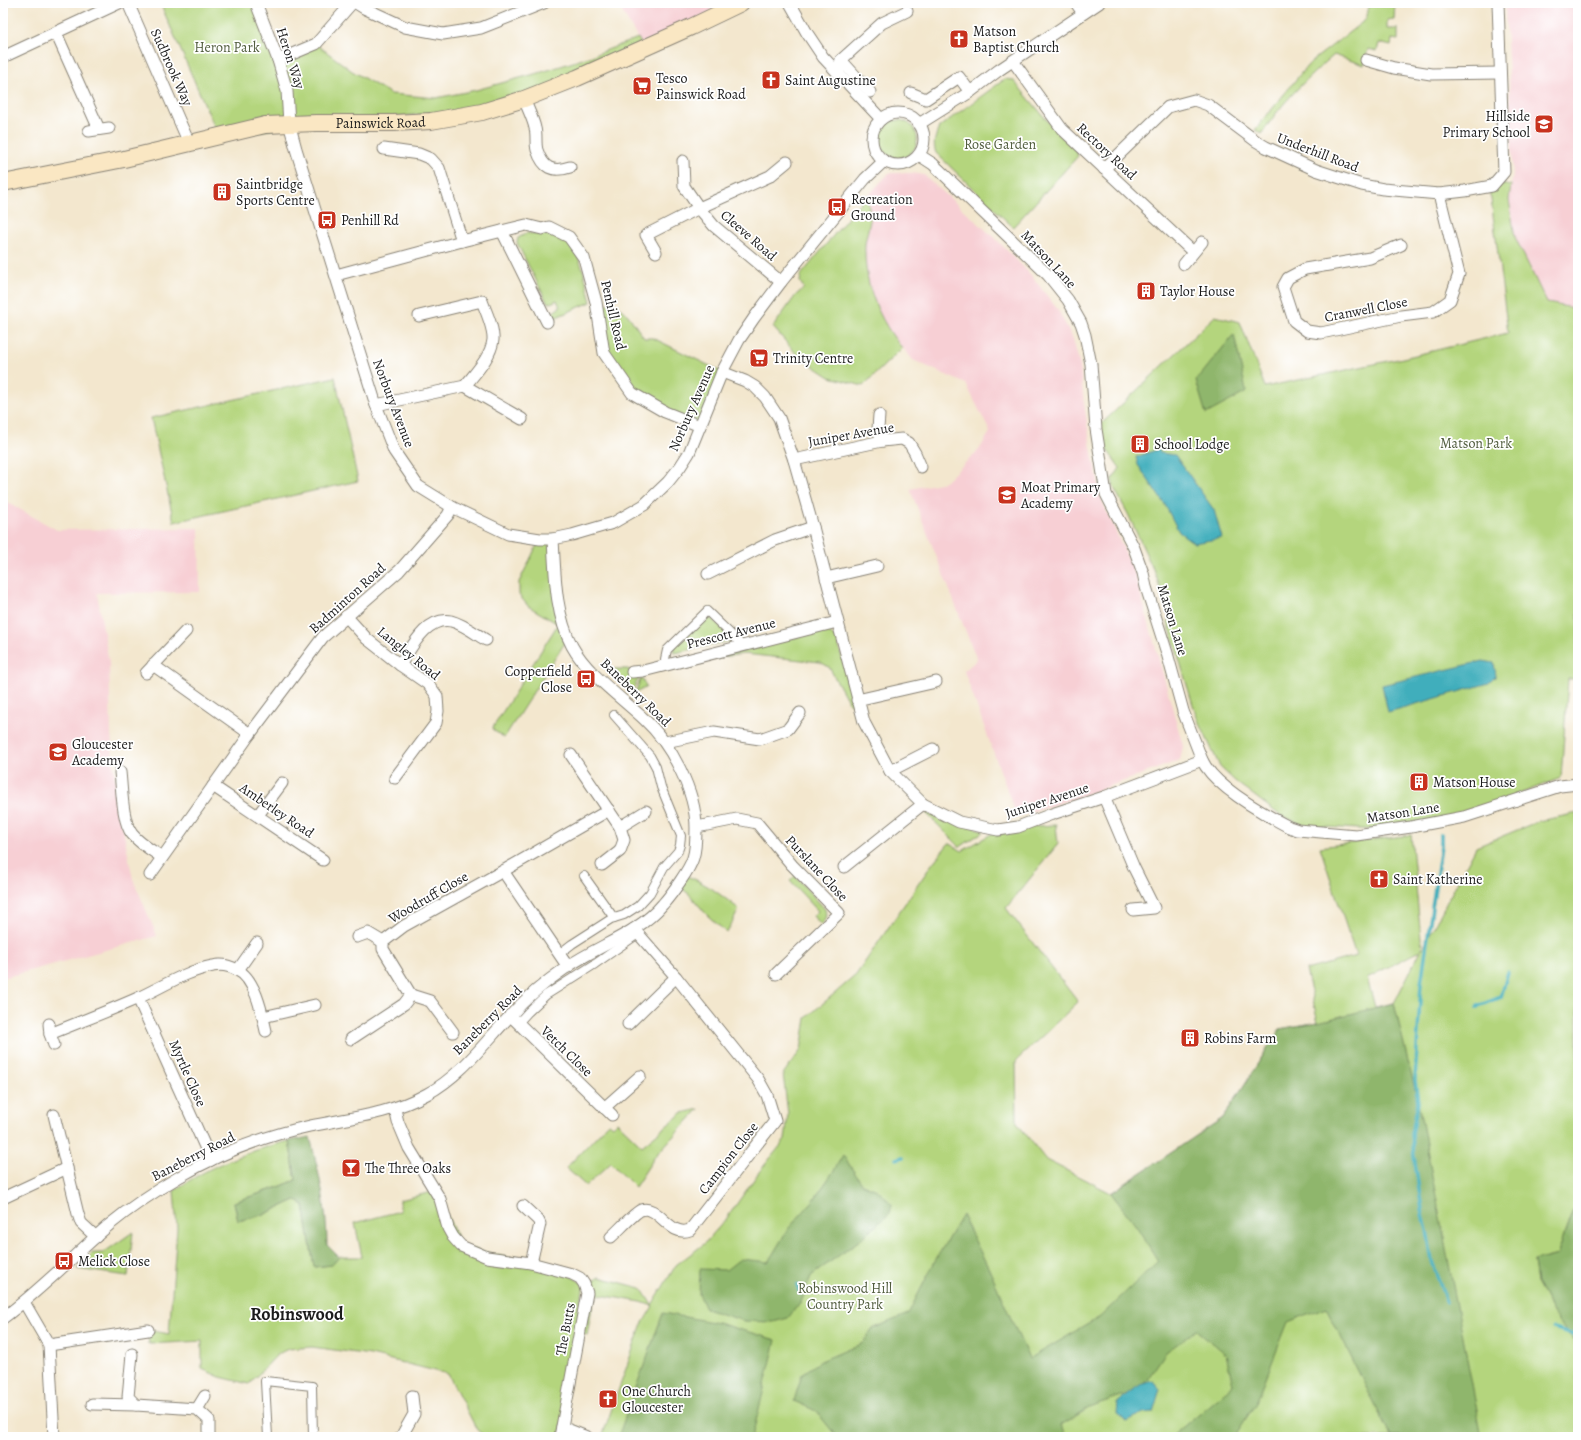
<svg xmlns="http://www.w3.org/2000/svg" width="1581" height="1440" viewBox="0 0 1581 1440" font-family="Alegreya,serif">
  <style>
    .built { fill: #f7cfd4 }
    .green { fill: #b4d57d; stroke: #68784c; fill-rule: evenodd }
    .forest { fill: #8fb66c; stroke: #566944 }
    .water { fill: #3faebc; stroke: #2e656c }
    .lines { fill: none; stroke-linecap: round; stroke-linejoin: round }
    .stream { stroke: #3faebc; stroke-width: 3.5 }
    .pedestrian-casing { stroke: #888275; stroke-width: 10 }
    .minor-casing { stroke: #888275; stroke-width: 13 }
    .secondary-casing { stroke: #888275; stroke-width: 18 }
    .pedestrian { stroke: #fff; stroke-width: 8 }
    .minor { stroke: #fff; stroke-width: 11 }
    .secondary { stroke: #fae7c3; stroke-width: 16 }
    .labels { text-anchor: middle; stroke-width: 3.5; stroke-linejoin: round; paint-order: stroke }
    .poi-label { font-size: 14px; fill: #1c1c1c; stroke: #fff; text-anchor: start }
    .park-label { font-size: 14px; fill: #515d3e; stroke: #fff }
    .street-label { font-size: 14px; fill: #1c1c1c; stroke: #fff }
    .district-label { font-size: 18px; font-weight: bold; fill: #1c1c1c; stroke: #fff }
  </style>
  <rect width="100%" height="100%" fill="#fff"/>
  <filter id="ink" filterUnits="userSpaceOnUse"><feTurbulence type="fractalNoise" baseFrequency=".025" numOctaves="2"/><feDisplacementMap in="SourceGraphic" scale="8" xChannelSelector="R" yChannelSelector="G"/><feConvolveMatrix kernelMatrix="1 2 1 2 8 2 1 2 1" color-interpolation-filters="sRGB"/></filter>
  <filter id="wash" filterUnits="userSpaceOnUse"><feTurbulence type="fractalNoise" baseFrequency=".012" numOctaves="4" result="noise"/><feDisplacementMap in="SourceGraphic" scale="16" xChannelSelector="R" yChannelSelector="G"/><feGaussianBlur stdDeviation="0.9" result="paint"/><feColorMatrix in="noise" values="0 0 0 0 0 0 0 0 0 0 0 0 0 0 0 0 0 1.4 0 .05"/><feComposite in="paint" operator="in"/></filter>
  <g filter="url(#wash)">
    <rect width="100%" height="100%" fill="#f3e7ce"/>
    <g class="built">
      <polygon points="617,3 730,3 644,49"/>
      <polygon points="1509,3 1578,3 1578,309 1547,303 1515,237 1509,200 1513,175 1509,73 1505,9"/>
      <polygon points="889,173 912,173 924,175 997,240 1031,275 1058,310 1073,339 1080,366 1084,404 1091,448 1102,501 1135,574 1183,746 1180,760 1099,790 1017,817 964,671 977,660 910,489 945,482 979,450 990,432 966,384 913,360 892,335 885,324 871,295 866,274 864,252 866,235 870,221 867,197"/>
      <polygon points="3,500 57,530 199,528 200,592 97,593 109,662 111,733 114,771 124,834 133,879 157,936 3,978"/>
    </g>
    <g class="green">
      <polygon points="160,3 257,3 278,60 316,44 352,71 391,94 436,98 476,90 542,72 589,57 638,38 644,49 499,108 316,123 219,137"/>
      <path d="M1395,4L1394,19L1387,20V29H1398V40L1392,39L1391,46L1379,43L1377,51L1368,49L1364,65L1334,55C1307,78 1280,104 1262,134L1255,130L1302,72L1311,62L1365,20L1367,16L1369,6Z"/>
      <path d="M1005,79L1013,80L1057,132L1076,151L1078,156L1013,227L936,153C932,143 936,136 939,127Z"/>
      <circle cx="898" cy="139" r="19"/>
      <polygon points="1504,184 1511,185 1509,200 1515,237 1547,303 1578,309 1578,679 1568,679 1561,778 1464,815 1379,830 1307,826 1281,816 1236,782 1220,767 1196,715 1168,622 1170,613 1164,604 1157,578 1128,514 1114,488 1112,480 1120,468 1097,436 1096,429 1215,316 1240,322 1265,387 1403,358 1508,333 1491,199 1489,191"/>
      <path d="M865,197H867C868,205 871,214 870,221C868,232 864,241 865,252C865,287 880,321 902,348L863,386L830,377L798,356L773,327L796,295L804,288L800,282L801,275Z"/>
      <path d="M527,233C540,234 559,234 569,244C583,258 586,283 591,302L552,319V313L560,307L557,300L551,303L547,302L517,243L518,238Z"/>
      <polygon points="596,302 619,307 628,315 644,338 653,338 722,372 700,426 632,393 604,353"/>
      <polygon points="335,377 358,481 174,522 151,418"/>
      <polygon points="540,539 553,539 568,638 504,738 492,729 558,624 528,606 519,595 519,582"/>
      <polygon points="707,613 734,640 675,653 674,645"/>
      <polygon points="822,631 828,632 837,639 854,705 849,703 829,667 820,662 744,654 706,659"/>
      <polygon points="612,669 628,669 639,677 633,690"/>
      <polygon points="641,678 647,687 635,693"/>
      <polygon points="929,812 984,831 960,847 926,813"/>
      <path d="M1578,813V1196L1557,1255L1534,1261L1537,1283L1559,1322L1578,1344V1437H602L641,1326L653,1306L641,1302L600,1295L595,1292L590,1283L599,1277L641,1288L652,1305L676,1265L704,1244L727,1218L759,1172L785,1140L788,1114L783,1074L801,1050L806,1018L856,975L932,864L949,843L962,851L998,830L996,836L1018,827L1056,825L1058,844L1006,908L1078,1002L1016,1061L1017,1123L1046,1160L1111,1193L1223,1118L1280,1029L1318,1022L1306,970L1356,956L1320,847L1411,835L1422,949L1476,847L1539,821ZM1421,950L1394,1003L1375,1007L1367,978Z"/>
      <path d="M684,875C705,882 721,895 739,909L727,933L707,915L689,894L677,885Z"/>
      <path d="M795,876L825,909C827,916 825,920 821,925L813,916L818,911L790,881Z"/>
      <polygon points="699,1109 656,1155 635,1187 611,1163 586,1186 566,1168 609,1123 613,1126 617,1122 642,1146 682,1113"/>
      <path d="M289,1141L296,1180L279,1187L234,1202L238,1221L265,1214L295,1200L304,1205L314,1267L331,1265L339,1257H362L355,1223L400,1211V1200L436,1191L461,1246L562,1271L584,1284L560,1437H486L477,1430L448,1374L371,1355L312,1347L288,1349L278,1354L249,1384L220,1377L202,1369V1341L149,1344L148,1330L169,1334L177,1228L174,1191C208,1166 248,1151 289,1141Z"/>
      <polygon points="133,1232 128,1276 77,1269 92,1253 103,1253"/>
      <polygon points="593,1302 587,1335 583,1334 590,1303"/>
    </g>
    <g class="forest">
      <polygon points="1234,334 1246,391 1245,393 1206,414 1196,381"/>
      <polygon points="1394,1003 1418,1102 1482,1437 1391,1437 1326,1307 1288,1322 1256,1403 1234,1437 1171,1437 1233,1385 1226,1354 1197,1330 1166,1352 1140,1390 1094,1405 1061,1425 1067,1437 837,1437 816,1411 794,1401 802,1374 821,1361 863,1343 872,1329 908,1314 936,1259 962,1215 989,1269 1029,1359 1100,1317 1158,1261 1137,1227 1111,1193 1223,1118 1280,1029 1318,1022"/>
      <path d="M310,1137C319,1173 327,1207 327,1245L339,1257L332,1265L314,1267L304,1205L295,1200L265,1214L238,1221L234,1202L279,1187L296,1180L289,1141Z"/>
      <polygon points="843,1155 862,1184 877,1190 892,1204 890,1213 860,1240 811,1276 802,1300 788,1318 773,1322 744,1321 706,1309 699,1294 700,1269 726,1270 740,1259 768,1262 788,1229 813,1201 831,1175"/>
      <polygon points="1578,1196 1578,1344 1559,1322 1537,1283 1534,1261 1557,1255"/>
      <polygon points="663,1313 718,1323 776,1340 752,1437 618,1437"/>
    </g>
    <g class="water">
      <polygon points="1159,449 1160,453 1175,455 1214,510 1222,538 1194,543 1179,532 1165,505 1138,465 1136,457"/>
      <polygon points="1483,661 1494,663 1496,676 1489,683 1388,712 1382,685"/>
      <path d="M1153,1381L1160,1389L1153,1412L1144,1413L1127,1421L1117,1414L1118,1403C1128,1392 1138,1384 1153,1381Z"/>
    </g>
    <g class="lines">
      <g class="stream">
        <polyline points="1441,834 1441,846 1421,984 1415,1080 1418,1102 1412,1134 1414,1156 1422,1210 1427,1230 1432,1261 1446,1302"/>
        <polyline points="1477,1008 1478,1006 1501,997 1508,972"/>
        <polyline points="896,1159 903,1157"/>
        <polyline points="797,1285 800,1293"/>
        <polyline points="1553,1328 1574,1334"/>
      </g>
    </g>
  </g>
  <g filter="url(#ink)">
    <g class="lines">
      <defs>
        <g id="pedestrian">
          <polyline points="665,659 667,650 707,611 738,641"/>
          <polyline points="584,876 614,918"/>
          <polyline points="559,954 572,944 611,919 624,915 638,906 650,893 664,867 678,851 680,845 681,836 661,787 656,767 650,756 614,715"/>
          <polyline points="518,1023 528,1012 546,995 595,964 638,934"/>
          <polyline points="268,1437 265,1381 312,1386 313,1437"/>
        </g>
        <g id="minor">
          <polyline points="128,3 189,143"/>
          <polyline points="256,3 278,60 287,91 289,123 296,149 376,405 394,451 418,486 452,507 508,534 540,539 553,539 572,535 613,523 644,505 668,482 680,467 689,453 722,372 739,340 754,318 781,282 865,179 884,161"/>
          <polyline points="356,3 364,8 405,27 443,34 481,28 544,3"/>
          <polyline points="790,3 807,33 823,57 881,119"/>
          <polyline points="1076,3 1083,13"/>
          <polyline points="56,33 99,129"/>
          <polyline points="3,57 119,3"/>
          <polyline points="278,60 316,44 352,3"/>
          <polyline points="841,60 870,92"/>
          <polyline points="1366,60 1394,68 1431,74 1500,73"/>
          <polyline points="1013,61 1062,129 1193,252"/>
          <polyline points="838,73 841,60 882,23 907,11"/>
          <polyline points="911,93 926,99 959,77 970,92"/>
          <path d="M524,99C528,109 533,119 535,128C537,135 535,143 537,150C543,168 552,173 570,167"/>
          <circle cx="898" cy="139" r="26"/>
          <polyline points="919,124 970,92 999,70 1099,3"/>
          <polyline points="89,131 109,128"/>
          <polyline points="384,149 419,154 431,159 439,168 462,241"/>
          <path d="M919,155L933,164L1048,275L1068,300L1081,323L1085,335L1091,364L1096,429L1106,494L1134,548L1143,573L1146,587L1167,653L1183,711L1202,760C1214,786 1264,814 1289,827L1298,830L1356,835L1411,827L1464,817L1560,786L1578,784"/>
          <polyline points="683,161 684,186 699,208 714,226 781,282"/>
          <polyline points="1104,169 1168,107 1194,100 1208,105 1256,141 1266,147 1316,170 1362,185 1383,189 1439,194 1465,191 1492,186 1504,172 1498,3"/>
          <polyline points="502,231 547,322"/>
          <polyline points="1401,245 1370,258 1305,269 1288,278 1283,287 1294,321 1307,331 1321,333 1401,316 1433,312 1450,300 1459,274 1439,194"/>
          <polyline points="656,252 646,235 699,208 770,176 787,162"/>
          <polyline points="1184,264 1202,242"/>
          <polyline points="336,275 462,241 526,225 542,229 549,227 569,237 584,258 596,302 604,353 632,393 665,412 700,426"/>
          <path d="M419,316L482,301C486,312 494,328 493,340C491,357 475,373 465,386"/>
          <polyline points="722,372 745,381 755,387 765,397 779,418 794,460 813,527 864,722 890,771 923,804 959,822 998,830 1018,827 1052,814 1104,797 1202,760"/>
          <polyline points="376,405 465,386 522,419"/>
          <polyline points="879,415 878,429 882,441"/>
          <polyline points="794,460 882,441 902,439 909,443 915,453 921,467"/>
          <polyline points="708,574 775,540 813,527"/>
          <polyline points="826,578 877,566"/>
          <polyline points="346,616 367,639 400,665 429,685 437,696 438,711 436,723 395,778"/>
          <polyline points="153,665 250,734"/>
          <path d="M400,665C411,649 426,616 451,621C463,624 476,634 486,640"/>
          <polyline points="632,672 643,671 837,622"/>
          <polyline points="146,673 186,631"/>
          <polyline points="857,700 936,682"/>
          <polyline points="665,742 714,732 760,739 788,729 800,713"/>
          <polyline points="571,755 620,827 624,840 620,851 602,865"/>
          <polyline points="890,771 933,749"/>
          <path d="M120,772C122,789 122,821 132,834C140,844 151,850 162,857"/>
          <polyline points="213,786 323,860"/>
          <polyline points="1104,797 1134,868 1154,908 1133,910"/>
          <polyline points="258,815 282,783"/>
          <polyline points="620,827 646,811"/>
          <polyline points="697,827 737,819 757,823 792,865 839,913 776,974"/>
          <polyline points="844,867 923,804"/>
          <polyline points="503,871 568,967"/>
          <polyline points="150,875 250,734 323,637 399,571 448,515 452,507"/>
          <polyline points="357,937 368,933 383,942"/>
          <polyline points="238,970 257,943"/>
          <polyline points="411,995 430,1001 453,1032"/>
          <polyline points="138,998 211,1160"/>
          <polyline points="510,1015 612,1115"/>
          <polyline points="263,1017 315,1005"/>
          <polyline points="49,1024 50,1034 54,1045"/>
          <polyline points="628,1024 676,977"/>
          <path d="M50,1034C79,1022 109,1011 138,998C162,987 186,971 213,966C221,964 230,966 237,970C255,978 262,1013 266,1031"/>
          <polyline points="351,1039 404,1004 411,995 383,949 383,942 404,926 503,871 609,810"/>
          <polyline points="604,1108 640,1076"/>
          <polyline points="395,1109 398,1122 409,1148 440,1199 448,1228 453,1237 461,1246 487,1257 531,1263 572,1274 580,1278 584,1284 587,1293 560,1437"/>
          <polyline points="54,1115 78,1214 81,1223 96,1237"/>
          <polyline points="3,1198 67,1168"/>
          <polyline points="523,1206 538,1220 540,1224 531,1263"/>
          <path d="M611,1237C618,1231 634,1213 641,1210C659,1204 669,1238 690,1230L775,1121L767,1095L758,1079L676,977L634,929"/>
          <polyline points="24,1302 49,1345 54,1437"/>
          <path d="M3,1318C41,1290 73,1256 109,1225C131,1207 155,1191 179,1177C220,1153 264,1136 310,1126C349,1118 391,1114 427,1094C461,1076 485,1042 511,1015C526,998 548,980 567,967C599,945 638,934 663,904C671,895 690,869 693,858C696,849 696,837 696,828C696,792 671,744 645,720C622,698 587,674 572,646C555,614 555,574 553,539"/>
          <polyline points="49,1345 148,1330"/>
          <polyline points="132,1354 128,1397 136,1405 197,1409 209,1420 209,1437"/>
          <polyline points="92,1404 136,1405"/>
          <polyline points="197,1409 205,1396"/>
          <polyline points="562,1427 587,1437"/>
          <polyline points="401,1437 414,1414 412,1396"/>
        </g>
        <g id="secondary">
          <path id="s1" d="M3,183L124,159L265,125L316,123H394L431,121L482,112L524,99L577,78L691,27L741,3"/>
        </g>
      </defs>
      <use href="#pedestrian" class="pedestrian-casing"/>
      <use href="#minor" class="minor-casing"/>
      <use href="#secondary" class="secondary-casing"/>
      <use href="#pedestrian" class="pedestrian"/>
      <use href="#minor" class="minor"/>
      <use href="#secondary" class="secondary"/>
    </g>
  </g>
  <defs>
    <symbol id="church-square" viewBox="-11 -11 22 22"><rect x="-9" y="-9" width="18" height="18" rx="4" fill="#c8321e" stroke="#fff"/><path d="M-1.2-6h2.4v3.5h3.3v2.4h-3.3V6h-2.4V-.1h-3.3v-2.4h3.3Z" fill="#fff"/></symbol>
    <symbol id="supermarket-square" viewBox="-11 -11 22 22"><rect x="-9" y="-9" width="18" height="18" rx="4" fill="#c8321e" stroke="#fff"/><path d="M-6-5.5h2.5l.6 2H6L4.5 2H-2.5L-4.4-4H-6ZM-1.5 3.2a1.3 1.3 0 1 0 .1 0ZM3 3.2a1.3 1.3 0 1 0 .1 0Z" fill="#fff"/></symbol>
    <symbol id="school-square" viewBox="-11 -11 22 22"><rect x="-9" y="-9" width="18" height="18" rx="4" fill="#c8321e" stroke="#fff"/><path d="M0-5L7-2L0 1L-7-2ZM-4 1L0 2.5L4 1V4Q0 6-4 4Z" fill="#fff"/></symbol>
    <symbol id="building-square" viewBox="-11 -11 22 22"><rect x="-9" y="-9" width="18" height="18" rx="4" fill="#c8321e" stroke="#fff"/><path d="M-4-6H4V6H1V3H-1V6H-4ZM-2.5-4.3h1.7v1.8h-1.7ZM.8-4.3h1.7v1.8H.8ZM-2.5-1h1.7V.8h-1.7ZM.8-1h1.7V.8H.8Z" fill="#fff"/></symbol>
    <symbol id="bus-square" viewBox="-11 -11 22 22"><rect x="-9" y="-9" width="18" height="18" rx="4" fill="#c8321e" stroke="#fff"/><path d="M-5-6H5V4H4V6H2V4H-2V6H-4V4H-5ZM-3.5-4V0h7V-4ZM-3.5 1.2v1.5H-2V1.2ZM2 1.2v1.5H3.5V1.2Z" fill="#fff"/></symbol>
    <symbol id="bar-square" viewBox="-11 -11 22 22"><rect x="-9" y="-9" width="18" height="18" rx="4" fill="#c8321e" stroke="#fff"/><path d="M-6-5H6L.8 .8V4.5H3.5V6h-7V4.5H-.8V.8Z" fill="#fff"/></symbol>
  </defs>
  <g fill-rule="evenodd">
    <use href="#church-square" x="948" y="28" width="22" height="22"/>
    <use href="#church-square" x="760" y="69" width="22" height="22"/>
    <use href="#supermarket-square" x="631" y="75" width="22" height="22"/>
    <use href="#school-square" x="1533" y="113" width="22" height="22"/>
    <use href="#building-square" x="211" y="181" width="22" height="22"/>
    <use href="#bus-square" x="826" y="196" width="22" height="22"/>
    <use href="#bus-square" x="316" y="209" width="22" height="22"/>
    <use href="#building-square" x="1135" y="280" width="22" height="22"/>
    <use href="#supermarket-square" x="748" y="347" width="22" height="22"/>
    <use href="#building-square" x="1129" y="433" width="22" height="22"/>
    <use href="#school-square" x="996" y="484" width="22" height="22"/>
    <use href="#bus-square" x="575" y="668" width="22" height="22"/>
    <use href="#school-square" x="47" y="741" width="22" height="22"/>
    <use href="#building-square" x="1408" y="771" width="22" height="22"/>
    <use href="#church-square" x="1368" y="868" width="22" height="22"/>
    <use href="#building-square" x="1179" y="1027" width="22" height="22"/>
    <use href="#bar-square" x="340" y="1157" width="22" height="22"/>
    <use href="#bus-square" x="53" y="1250" width="22" height="22"/>
    <use href="#church-square" x="597" y="1388" width="22" height="22"/>
  </g>
  <g class="labels">
    <g class="poi-label">
      <text x="973" y="36">Matson<tspan x="973" dy="16">Baptist Church</tspan></text>
      <text x="656" y="83">Tesco<tspan x="656" dy="16">Painswick Road</tspan></text>
      <text x="785" y="85">Saint Augustine</text>
      <text x="1530" y="121" text-anchor="end">Hillside<tspan x="1530" dy="16">Primary School</tspan></text>
      <text x="236" y="189">Saintbridge<tspan x="236" dy="16">Sports Centre</tspan></text>
      <text x="851" y="204">Recreation<tspan x="851" dy="16">Ground</tspan></text>
      <text x="341" y="225">Penhill Rd</text>
      <text x="1160" y="296">Taylor House</text>
      <text x="773" y="363">Trinity Centre</text>
      <text x="1154" y="449">School Lodge</text>
      <text x="1021" y="492">Moat Primary<tspan x="1021" dy="16">Academy</tspan></text>
      <text x="572" y="676" text-anchor="end">Copperfield<tspan x="572" dy="16">Close</tspan></text>
      <text x="72" y="749">Gloucester<tspan x="72" dy="16">Academy</tspan></text>
      <text x="1433" y="787">Matson House</text>
      <text x="1393" y="884">Saint Katherine</text>
      <text x="1204" y="1043">Robins Farm</text>
      <text x="365" y="1173">The Three Oaks</text>
      <text x="78" y="1266">Melick Close</text>
      <text x="622" y="1396">One Church<tspan x="622" dy="16">Gloucester</tspan></text>
    </g>
    <g class="park-label">
      <text x="227" y="52">Heron Park</text>
      <text x="1000" y="149">Rose Garden</text>
      <text x="1476" y="448">Matson Park</text>
      <text x="845" y="1293">Robinswood Hill<tspan x="845" dy="16">Country Park</tspan></text>
    </g>
    <g class="street-label">
      <text transform="translate(291 58) rotate(72)" y="5">Heron Way</text>
      <text transform="translate(172 67) rotate(66)" y="5">Sudbrook Way</text>
      <text dy="5" stroke="none"><textPath href="#s1" startOffset="384">Painswick Road</textPath></text>
      <text transform="translate(1107 151) rotate(43)" y="5">Rectory Road</text>
      <text transform="translate(1318 152) rotate(21)" y="5">Underhill Road</text>
      <text transform="translate(749 235) rotate(41)" y="5">Cleeve Road</text>
      <text transform="translate(1049 259) rotate(47)" y="5">Matson Lane</text>
      <text transform="translate(1366 309) rotate(-11)" y="5">Cranwell Close</text>
      <text transform="translate(614 315) rotate(77)" y="5">Penhill Road</text>
      <text transform="translate(394 403) rotate(69)" y="5">Norbury Avenue</text>
      <text transform="translate(691 408) rotate(-66)" y="5">Norbury Avenue</text>
      <text transform="translate(851 434) rotate(-10)" y="5">Juniper Avenue</text>
      <text transform="translate(347 598) rotate(-42)" y="5">Badminton Road</text>
      <text transform="translate(1173 620) rotate(73)" y="5">Matson Lane</text>
      <text transform="translate(731 633) rotate(-14)" y="5">Prescott Avenue</text>
      <text transform="translate(409 653) rotate(39)" y="5">Langley Road</text>
      <text transform="translate(636 692) rotate(44)" y="5">Baneberry Road</text>
      <text transform="translate(1047 800) rotate(-18)" y="5">Juniper Avenue</text>
      <text transform="translate(277 810) rotate(34)" y="5">Amberley Road</text>
      <text transform="translate(1403 812) rotate(-9)" y="5">Matson Lane</text>
      <text transform="translate(817 868) rotate(47)" y="5">Purslane Close</text>
      <text transform="translate(428 897) rotate(-30)" y="5">Woodruff Close</text>
      <text transform="translate(487 1020) rotate(-45)" y="5">Baneberry Road</text>
      <text transform="translate(567 1051) rotate(44)" y="5">Vetch Close</text>
      <text transform="translate(188 1073) rotate(66)" y="5">Myrtle Close</text>
      <text transform="translate(193 1156) rotate(-27)" y="5">Baneberry Road</text>
      <text transform="translate(728 1158) rotate(-52)" y="5">Campion Close</text>
      <text transform="translate(565 1329) rotate(-79)" y="5">The Butts</text>
    </g>
    <g class="district-label">
      <text x="297" y="1320">Robinswood</text>
    </g>
  </g>
  <rect width="1581" height="1440" fill="none" stroke="#fff" stroke-width="16"/>
</svg>
